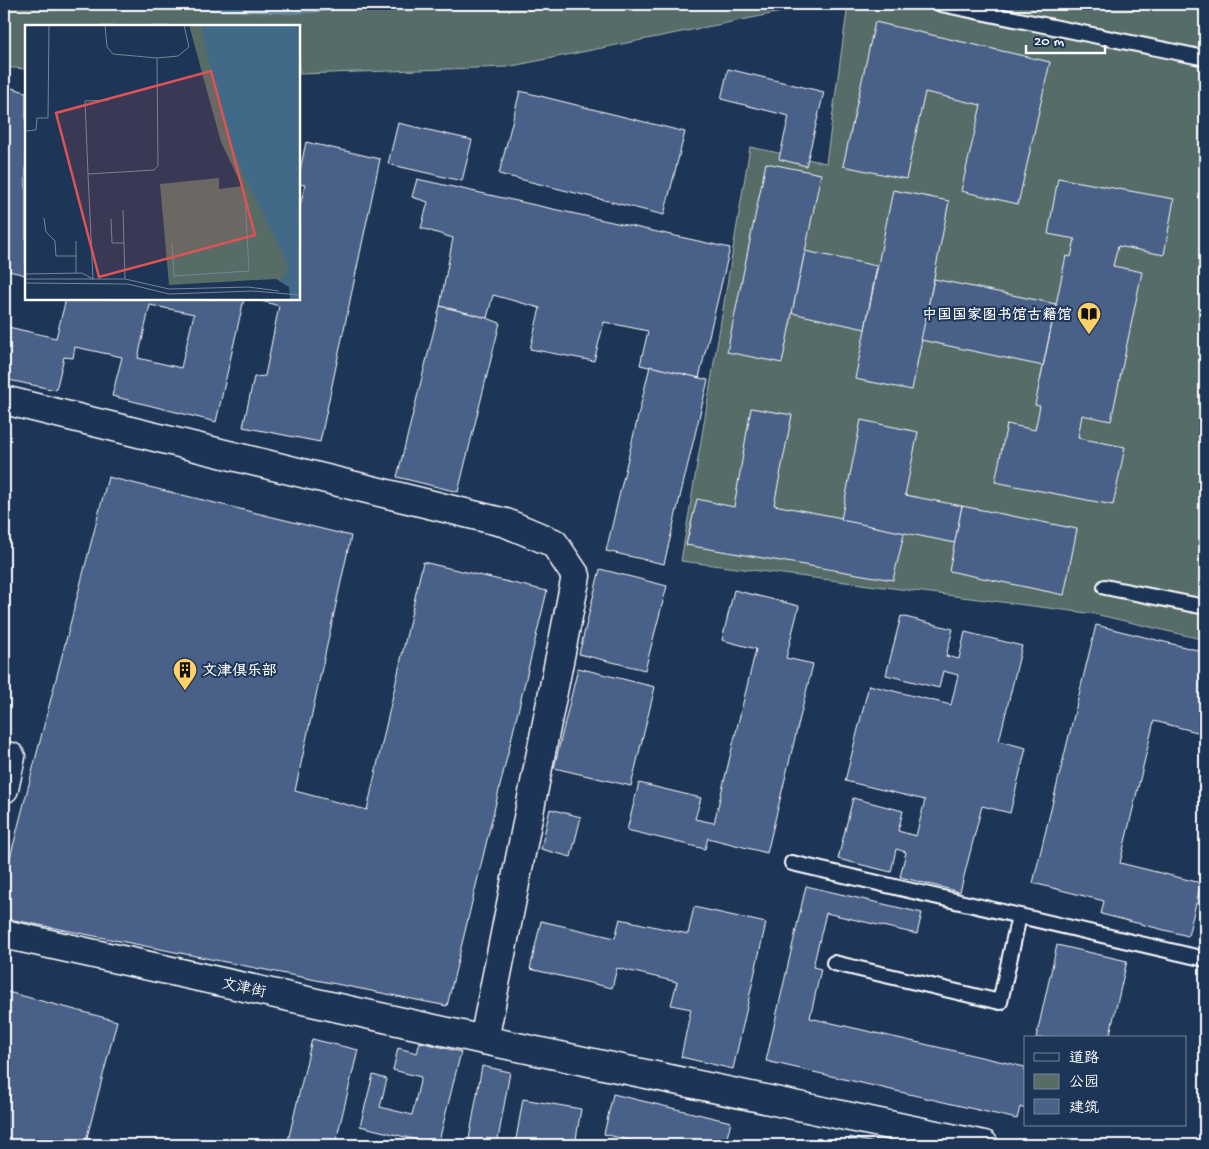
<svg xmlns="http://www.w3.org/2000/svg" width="1209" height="1149" viewBox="0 0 1209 1149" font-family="'Gochi Hand','LXGW WenKai TC',sans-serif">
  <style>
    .green { fill: #576c67; stroke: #abb6b3 }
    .water { fill: #406a88; stroke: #8ca6b8 }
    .building { fill: #4a6188; stroke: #fff; fill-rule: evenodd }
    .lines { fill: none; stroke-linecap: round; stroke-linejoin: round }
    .service-casing { stroke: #fff; stroke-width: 18 }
    .minor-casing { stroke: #fff; stroke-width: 31 }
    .service { stroke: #1d3557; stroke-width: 14 }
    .minor { stroke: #1d3557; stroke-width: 28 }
    .labels { text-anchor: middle; stroke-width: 4; stroke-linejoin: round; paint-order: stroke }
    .poi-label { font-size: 15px; font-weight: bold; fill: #fff; stroke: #1d3557; text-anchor: end }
    .street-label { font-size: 15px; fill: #fff; stroke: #1d3557 }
    .inset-road { fill: none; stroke: #77869a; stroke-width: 1 }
    .view { fill: #de5353; fill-opacity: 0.15; stroke: #de5353; stroke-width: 2.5 }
    .inset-edge { fill: none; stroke: #fff; stroke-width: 2.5 }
  </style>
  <rect width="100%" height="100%" fill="#1d3557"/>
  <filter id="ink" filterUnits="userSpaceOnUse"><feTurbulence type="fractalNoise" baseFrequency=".02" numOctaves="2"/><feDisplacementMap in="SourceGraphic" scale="10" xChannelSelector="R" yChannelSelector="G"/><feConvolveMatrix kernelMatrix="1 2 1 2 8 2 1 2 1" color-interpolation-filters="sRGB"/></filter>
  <g filter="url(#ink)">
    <g class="green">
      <polygon points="4,4 821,4 507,67 299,74 299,26 26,26 26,69 4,67"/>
      <polygon points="848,4 1205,4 1205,640 1095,614 681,561 750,147 826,163"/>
    </g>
    <polygon class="water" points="70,4 446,4 291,13"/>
    <g class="building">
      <polygon points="875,22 1050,62 1018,204 961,191 981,105 925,92 906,179 843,166"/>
      <polygon points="728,69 824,92 806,166 779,159 789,116 721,99"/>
      <polygon points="4,86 26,92 26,275 4,270"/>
      <polygon points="520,91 685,132 664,215 499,174"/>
      <polygon points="398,123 472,140 462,181 388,164"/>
      <polygon points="306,142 380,159 320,442 243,427 254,377 265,376 279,306 262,301 263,299 299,299 299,210 305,185 299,184 299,175"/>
      <polygon points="766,163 821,174 782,363 727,352"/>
      <polygon points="1058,178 1174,199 1164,255 1118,246 1113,266 1142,272 1111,421 1082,415 1078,438 1125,447 1113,505 995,482 1007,424 1035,430 1040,406 1035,405 1056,304 1066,256 1071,257 1075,239 1048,234"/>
      <polygon points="417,179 730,248 699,378 640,365 648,331 604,322 594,361 530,349 540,308 493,295 487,318 440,306 453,238 421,228 428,202 412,197"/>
      <polygon points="893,190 949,201 912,390 855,379"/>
      <polygon points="805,251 877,266 865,329 792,313"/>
      <polygon points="934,279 1056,304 1043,366 921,340"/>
      <path d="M66,299H244L216,422L112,396L122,357L75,347L73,358L64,357L56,390L4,379V326L56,338ZM150,305L194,314L181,368L138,358Z"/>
      <polygon points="440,306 487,318 500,323 458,492 397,477"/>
      <polygon points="650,366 708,380 664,564 606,551"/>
      <polygon points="751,408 792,415 774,505 905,530 893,580 686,545 697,499 734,507"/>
      <polygon points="861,420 918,432 905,495 962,506 955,543 841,520"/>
      <polygon points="108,477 351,536 295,791 367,810 423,562 547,591 447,1006 4,918 4,881"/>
      <polygon points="962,506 1077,529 1064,595 949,571"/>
      <polygon points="600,569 667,586 645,670 579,654"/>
      <polygon points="734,590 799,606 786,658 813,664 767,853 708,838 705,849 627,830 639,783 701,798 695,819 714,823 756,649 722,640"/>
      <polygon points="901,616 953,629 946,656 959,659 965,632 1022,646 999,741 1026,748 1010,813 982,806 960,892 900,877 906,852 896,849 891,872 838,859 853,798 903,811 898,831 916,836 925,800 845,781 869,685 951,705 958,675 943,671 939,688 886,675"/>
      <polygon points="1096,625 1205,652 1205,734 1154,721 1120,863 1201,883 1188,936 1101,914 1104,901 1033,883"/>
      <polygon points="578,668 655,687 631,786 554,768"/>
      <polygon points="550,809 581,817 571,857 541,849"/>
      <polygon points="806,886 922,913 917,934 826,913 813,967 821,969 810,1018 1025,1067 1025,1109 1020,1107 1017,1119 766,1061"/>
      <polygon points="694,907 766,923 733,1069 681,1057 691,1009 671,1005 677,982 617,968 612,988 530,969 541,921 615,938 620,919 688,934"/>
      <polygon points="1057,945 1127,961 1109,1038 1036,1038"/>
      <polygon points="4,991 117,1021 85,1145 4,1145"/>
      <polygon points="312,1039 358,1050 335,1145 287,1145"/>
      <polygon points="420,1042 461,1052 438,1145 360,1126 373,1075 387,1079 380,1107 412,1115 421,1077 393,1070 398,1048 417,1053"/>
      <polygon points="482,1066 510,1072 497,1145 468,1145"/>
      <polygon points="613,1094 731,1122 725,1145 649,1145 604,1134"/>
      <polygon points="523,1099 581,1109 575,1145 515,1145"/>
      <polygon points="850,1137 882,1145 848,1145"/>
      <polygon points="364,1140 386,1145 363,1145"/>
    </g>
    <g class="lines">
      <defs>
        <g id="service">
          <polyline points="941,4 1205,58"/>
          <polyline points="1105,587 1205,607"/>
          <polyline points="792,863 1205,959"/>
          <polyline points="834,963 1000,1002 1019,916"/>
        </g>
        <g id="minor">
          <polyline points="4,400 506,523 554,543 576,576 484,1040 984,1145"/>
          <polyline points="4,789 11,757"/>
          <polyline points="4,934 484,1040"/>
        </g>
      </defs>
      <use href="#service" class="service-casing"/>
      <use href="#minor" class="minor-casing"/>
      <use href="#service" class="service"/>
      <use href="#minor" class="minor"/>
    </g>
  </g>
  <defs>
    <symbol id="library-pin" viewBox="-11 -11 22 30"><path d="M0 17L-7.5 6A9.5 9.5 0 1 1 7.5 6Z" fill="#ffd166" stroke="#1d3557"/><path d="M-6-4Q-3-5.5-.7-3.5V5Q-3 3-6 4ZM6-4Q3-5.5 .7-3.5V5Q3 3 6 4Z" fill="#111"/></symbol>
    <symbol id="building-pin" viewBox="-11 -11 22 30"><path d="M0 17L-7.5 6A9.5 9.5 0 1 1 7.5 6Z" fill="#ffd166" stroke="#1d3557"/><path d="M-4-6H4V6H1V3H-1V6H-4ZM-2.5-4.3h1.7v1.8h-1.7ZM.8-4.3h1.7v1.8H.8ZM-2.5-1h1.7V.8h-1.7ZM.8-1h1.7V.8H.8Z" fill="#111"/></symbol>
  </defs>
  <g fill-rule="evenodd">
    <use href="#library-pin" x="1075" y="300" width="28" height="38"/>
    <use href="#building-pin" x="171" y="656" width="28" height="38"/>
  </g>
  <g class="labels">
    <g class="poi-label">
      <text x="1072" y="319">中国国家图书馆古籍馆</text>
      <text x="202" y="675" text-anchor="start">文津俱乐部</text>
    </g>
    <g class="street-label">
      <text transform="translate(244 987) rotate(12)" y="5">文津街</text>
    </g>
  </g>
  <g transform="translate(25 25)">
    <rect width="275" height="275" fill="#1d3557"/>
    <path d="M164,0H275V259L258,258L251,254L144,260L135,159L194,153V164L217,161L196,117Z" fill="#576c67"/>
    <path d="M176,0H275V275H265L264,262L254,256L261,250L263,239L212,135L195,86Z" fill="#406a88"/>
    <path class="inset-road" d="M80,0L82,22L88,29L132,33M0,106L11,105L12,93H23L24,0M63,149L60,76L84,75M98,185L100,254M19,193L21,207L30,216L31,231H51M86,194L87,218H99M51,216V248M147,217L149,251L224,246L220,172M0,249L57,248L68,254M0,254H100L144,264L223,262L254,266M68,254L63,149L129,145L133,141L132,33L153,31L164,22L159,0M0,258L103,259L144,269L228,266L275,270"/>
    <path class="view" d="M186,46L230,210L74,252L31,88Z"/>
    <rect width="275" height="275" class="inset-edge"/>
  </g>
  <rect width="1209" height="1149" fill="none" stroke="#1d3557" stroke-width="20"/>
  <rect x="10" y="10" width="1189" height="1129" fill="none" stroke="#fff" stroke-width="2" filter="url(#ink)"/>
  <rect x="1024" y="1036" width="162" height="90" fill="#1d3557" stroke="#77869a"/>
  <rect x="1034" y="1053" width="25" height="8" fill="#1d3557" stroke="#77869a"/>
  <text x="1069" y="1062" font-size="15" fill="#ffffff">道路</text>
  <rect x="1034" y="1074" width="25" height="15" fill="#576c67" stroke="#77869a"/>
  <text x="1069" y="1086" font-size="15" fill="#ffffff">公园</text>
  <rect x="1034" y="1099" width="25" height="15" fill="#4a6188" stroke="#77869a"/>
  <text x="1069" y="1112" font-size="15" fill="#ffffff">建筑</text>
  <path d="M1026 45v8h79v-8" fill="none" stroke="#ffffff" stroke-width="2.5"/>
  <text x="1034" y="45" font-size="15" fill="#ffffff" stroke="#1d3557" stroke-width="4" paint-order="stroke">20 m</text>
</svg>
